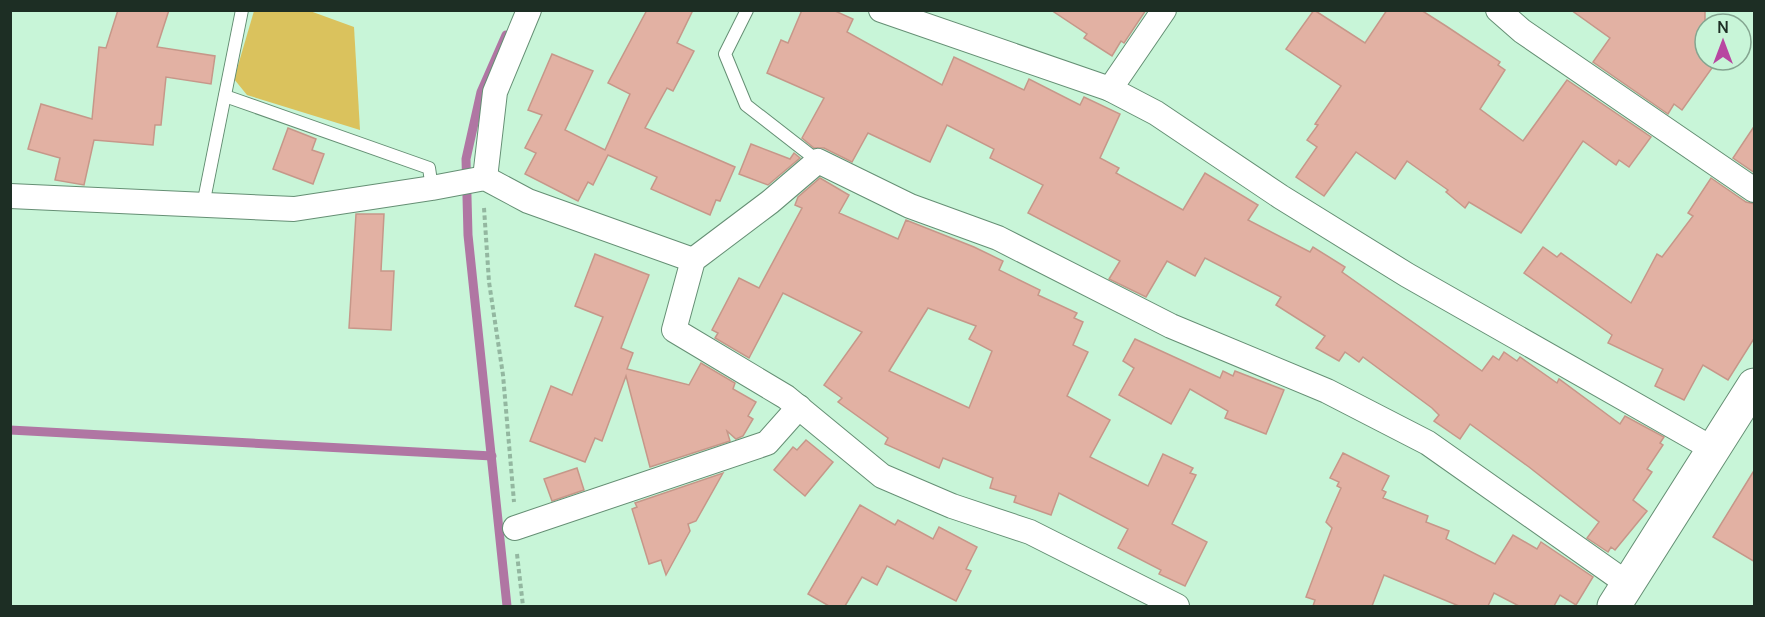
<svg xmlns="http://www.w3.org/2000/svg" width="1765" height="617" viewBox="0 0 1765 617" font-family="Manrope,sans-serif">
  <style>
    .green { fill: #dac25d }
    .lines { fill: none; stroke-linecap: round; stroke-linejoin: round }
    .stream { stroke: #b076a3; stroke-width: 9 }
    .building { fill: #e2b1a3; stroke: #c69789; stroke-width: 1.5; fill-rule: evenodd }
    .lane-casing { stroke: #658f74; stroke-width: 14 }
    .street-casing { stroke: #658f74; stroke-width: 26 }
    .secondary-casing { stroke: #658f74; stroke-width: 35 }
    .path { stroke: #93b7a0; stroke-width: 4; stroke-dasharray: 4.5 3; stroke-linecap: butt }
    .lane { stroke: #fff; stroke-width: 12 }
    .street { stroke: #fff; stroke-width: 24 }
    .secondary { stroke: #fff; stroke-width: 33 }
  </style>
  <rect width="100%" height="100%" fill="#c8f5d8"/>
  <polygon class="green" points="254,11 310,11 354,27 360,130 247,95 234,79"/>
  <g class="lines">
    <g class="stream">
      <polyline points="506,35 481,92 466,159 468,235 507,606"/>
      <polyline points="10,430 492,456"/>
    </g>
  </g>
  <g class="building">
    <polygon points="118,10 169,10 157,47 215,56 211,84 166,77 161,125 155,125 153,145 94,140 84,185 55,180 60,158 28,149 41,104 92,119 99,47 106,48"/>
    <polygon points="647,10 693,10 677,43 694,51 673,91 667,88 645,128 735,167 720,201 716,200 710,215 651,189 657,177 608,155 593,185 588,182 578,201 525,174 536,153 525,148 542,115 528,110 552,54 593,71 565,130 605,150 630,94 608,83"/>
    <polygon points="802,10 833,10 853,19 847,32 942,85 954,57 1024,90 1029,79 1080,105 1084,97 1120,114 1100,158 1119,168 1116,173 1183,210 1205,173 1258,205 1248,220 1310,252 1313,247 1345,267 1342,272 1482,371 1493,356 1499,360 1504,352 1517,361 1520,357 1557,383 1559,379 1620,424 1625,416 1664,437 1660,443 1663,445 1647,469 1652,472 1633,500 1647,511 1615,550 1611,547 1608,552 1587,538 1599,522 1529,467 1470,424 1460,439 1434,421 1439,415 1432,408 1363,357 1359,362 1345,352 1339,361 1316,348 1325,336 1276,305 1281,297 1205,258 1195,276 1167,261 1146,297 1109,279 1120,261 1028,213 1043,185 990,158 994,149 947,125 930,162 868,133 852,162 824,148 814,148 802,138 824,98 767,73 781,40 788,43"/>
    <polygon points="1051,10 1146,10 1124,43 1121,41 1112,56 1084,38 1087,34"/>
    <polygon points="1314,10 1365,43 1387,10 1421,10 1446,26 1500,62 1498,65 1505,70 1480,109 1523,141 1567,80 1651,137 1629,167 1619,160 1616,165 1583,141 1521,233 1469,202 1465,208 1446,192 1448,190 1407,161 1395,179 1356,152 1324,196 1296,177 1317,147 1307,140 1318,125 1315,124 1341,86 1286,49"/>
    <polygon points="1571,10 1705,10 1705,63 1712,68 1682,110 1674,104 1668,114 1593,62 1610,38"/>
    <polygon points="1755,125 1755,173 1733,158"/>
    <polygon points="288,128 316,139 312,150 324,154 313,184 273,169"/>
    <polygon points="751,144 790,159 794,153 800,158 768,185 739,174"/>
    <path d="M820,178L849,195L839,213L898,239L906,220L974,247L1003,261L999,270L1040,290L1038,295L1077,313L1074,318L1083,322L1073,345L1088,352L1067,396L1110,420L1090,457L1148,486L1163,454L1193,468L1190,473L1196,475L1172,524L1207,542L1185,586L1159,574L1161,570L1118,548L1128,529L1059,493L1051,515L1014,502L1016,496L990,488L993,478L943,458L939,468L885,444L888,438L838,402L842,398L824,385L862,332L783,293L749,358L715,338L718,333L712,330L739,278L759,288L802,208L795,205L798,197ZM928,308L976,326L969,339L992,351L969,408L889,371Z"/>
    <polygon points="1711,178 1746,202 1755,204 1755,337 1728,380 1703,365 1684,400 1655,386 1663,369 1608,343 1612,335 1524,273 1543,247 1557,257 1561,253 1631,303 1657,254 1662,257 1693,216 1688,213"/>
    <polygon points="356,214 384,214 381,271 394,271 391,330 349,328"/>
    <polygon points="595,254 649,275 621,348 633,353 627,369 689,385 701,363 735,383 733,389 756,402 748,416 753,419 743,436 736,439 727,431 730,441 650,467 626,376 602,441 595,438 585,462 530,441 551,386 572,395 603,317 575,306"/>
    <polygon points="1135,339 1220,378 1223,371 1233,376 1235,371 1284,390 1266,434 1225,418 1228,411 1190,389 1171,424 1119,395 1134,368 1123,361"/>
    <polygon points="806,440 833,462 805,496 774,470 793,447 797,450"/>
    <polygon points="1343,453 1389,476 1382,490 1386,492 1383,498 1428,516 1426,522 1449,531 1446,539 1495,564 1513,535 1537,549 1541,542 1593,577 1576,605 1560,595 1554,606 1519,606 1494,593 1488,606 1459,606 1384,575 1372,606 1313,606 1315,600 1306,597 1332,528 1326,522 1341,488 1337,486 1339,482 1330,478"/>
    <polygon points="577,468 584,490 552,501 544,479"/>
    <polygon points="1755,469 1755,562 1713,537"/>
    <polygon points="723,473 696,521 688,524 690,531 666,575 661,560 649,564 632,509 637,507 635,503"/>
    <polygon points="860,505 895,525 898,520 933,539 939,527 977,547 966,569 971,571 956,601 887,566 877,585 862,577 845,606 829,606 808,594"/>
  </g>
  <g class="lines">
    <defs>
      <g id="lane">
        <polyline points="747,10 725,54 746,105 818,161"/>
        <polyline points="225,96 429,168 432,188"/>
        <polyline points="203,205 242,10"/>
      </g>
      <g id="street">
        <polyline points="881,10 1110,89 1156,113 1281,197 1407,275 1713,449"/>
        <polyline points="1498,10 1522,31 1754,190"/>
        <polyline points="1110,89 1164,10"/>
        <polyline points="485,178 495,92 529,10"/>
        <polyline points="10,196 294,209 432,188 485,178 528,201 693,260"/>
        <polyline points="515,528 767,443 799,407"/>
        <polyline points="1177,606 1030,532 952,506 882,476 786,397 674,330 693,260 770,202 818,161 910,206 998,238 1171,326 1327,391 1428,443 1628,584"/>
      </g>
      <polyline id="secondary" points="1614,606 1754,385"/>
    </defs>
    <use href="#lane" class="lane-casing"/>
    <use href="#street" class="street-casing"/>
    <use href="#secondary" class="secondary-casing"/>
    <g class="path">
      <polyline points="484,208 489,282 503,375 514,502"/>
      <polyline points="517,554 523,606"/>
    </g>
    <use href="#lane" class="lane"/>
    <use href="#street" class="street"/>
    <use href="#secondary" class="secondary"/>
  </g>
  <rect width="1765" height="617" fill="none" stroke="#1d2e24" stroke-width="24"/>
  <g transform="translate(1723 42)"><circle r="28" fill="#c8f5d8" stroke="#84a590" stroke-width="1.5"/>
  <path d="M0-4.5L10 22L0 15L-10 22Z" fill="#b846a1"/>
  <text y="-9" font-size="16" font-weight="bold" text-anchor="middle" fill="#1d2e24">N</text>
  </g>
</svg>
